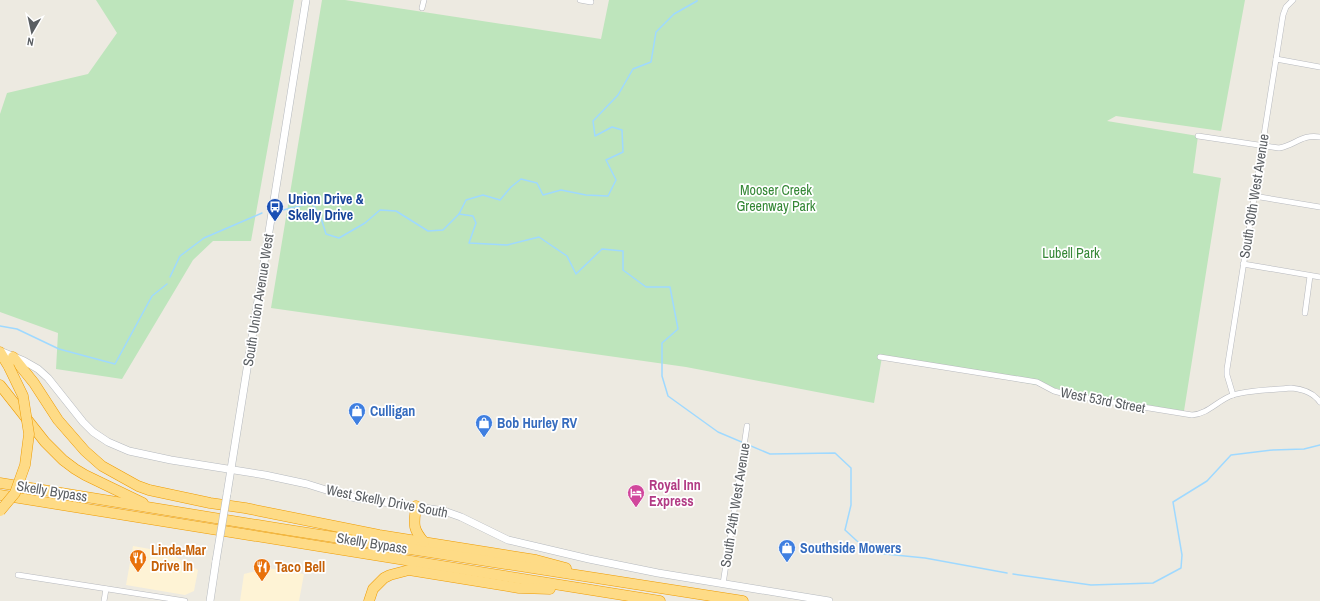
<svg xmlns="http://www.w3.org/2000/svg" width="1320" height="601" viewBox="0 0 1320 601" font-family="'Archivo Narrow',sans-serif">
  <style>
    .commercial { fill: #fef3d5 }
    .green { fill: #bee5bc }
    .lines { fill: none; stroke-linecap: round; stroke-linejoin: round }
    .stream { stroke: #9fd9ff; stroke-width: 1.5 }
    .street-casing { stroke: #b7b9be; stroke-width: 6 }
    .secondary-casing { stroke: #b5b9be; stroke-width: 8 }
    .highway-casing { stroke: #ee9b00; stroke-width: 11 }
    .street { stroke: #fff; stroke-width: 5 }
    .secondary { stroke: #fff; stroke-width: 7 }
    .highway { stroke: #fedb86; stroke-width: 10 }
    .secondary-bridge-casing { stroke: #b5b9be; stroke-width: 8; stroke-linecap: butt }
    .highway-bridge-casing { stroke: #ee9b00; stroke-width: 11; stroke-linecap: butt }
    .secondary-bridge { stroke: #fff; stroke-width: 7 }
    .highway-bridge { stroke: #fedb86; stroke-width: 10 }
    .labels { text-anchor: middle; stroke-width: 3.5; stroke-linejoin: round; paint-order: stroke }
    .park-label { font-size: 14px; fill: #348735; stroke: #fff }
    .street-label { font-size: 14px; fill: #5a5e62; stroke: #fff }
    .transit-label { font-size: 14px; font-weight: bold; fill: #164399; stroke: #fff; text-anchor: start }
    .shop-label { font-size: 14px; font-weight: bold; fill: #366cbe; stroke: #fff; text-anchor: start }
    .hotel-label { font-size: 14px; font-weight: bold; fill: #b23c85; stroke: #fff; text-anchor: start }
    .food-label { font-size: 14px; font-weight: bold; fill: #c56008; stroke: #fff; text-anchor: start }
  </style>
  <rect width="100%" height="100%" fill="#edeae1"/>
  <g class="commercial">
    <polygon points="133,546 167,552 198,570 194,591 185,595 126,585"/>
    <polygon points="268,568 304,574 299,601 240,601 244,574"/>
  </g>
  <g class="green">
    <polygon points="96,0 294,0 251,241 213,241 193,260 122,379 56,369 58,333 0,312 0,114 7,93 88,74 117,33"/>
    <polygon points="322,0 345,0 601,39 609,0 1245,0 1221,131 1116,116 1107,121 1198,136 1193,173 1221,178 1184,411 1096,397 1065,390 882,357 874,403 686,367 271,308"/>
  </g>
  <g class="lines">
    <g class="stream">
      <polyline points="283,210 312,203 321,218 326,234 339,238 365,223 380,210 396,211 428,231 443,230 459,214 466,200 483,195 500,200 511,187 521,179 537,183 543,195 561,190 586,195 608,196 616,180 606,160 623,152 622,130 612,127 595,136 593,121 618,95 633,69 651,62 656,32 674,14 697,1 697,0"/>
      <polyline points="459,214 473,216 476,223 469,243 507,245 539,237 567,256 576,274 602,249 623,251 623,270 646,287 670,287 678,329 662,343 662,376 668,396 718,432 770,454 835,453 851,468 851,505 845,530 857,541 875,553 925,558 1007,573"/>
      <polyline points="170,277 180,256 204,238 262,213"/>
      <polyline points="0,326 17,329 59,349 115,364 152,296 167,284"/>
      <polyline points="1013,574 1091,585 1153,583 1181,568 1182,555 1173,502 1207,481 1231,455 1273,450 1304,449 1320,445"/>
    </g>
    <defs>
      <g id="street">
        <polyline points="580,0 591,2"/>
        <polyline points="422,8 424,0"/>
        <polyline points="1276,59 1320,67"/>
        <path d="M1198,136L1279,148C1296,145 1301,134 1320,137"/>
        <polyline points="1254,196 1320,207"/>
        <polyline points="1243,264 1320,277"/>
        <polyline points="1305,313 1310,276"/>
        <path d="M880,357L1037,382L1054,391L1069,395L1192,415C1208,414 1218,400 1233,395C1249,390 1274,390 1291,388C1303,389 1313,392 1320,402"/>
        <polyline points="1233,395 1227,375 1227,369 1283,15 1286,7 1293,0"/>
        <polyline points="18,575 185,601"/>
        <polyline points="723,584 747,426"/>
        <polyline points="104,601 106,589"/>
      </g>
      <g id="secondary">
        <polyline points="0,351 24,361 38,369 48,378 83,422 93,432 108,442 129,451 171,460 265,475 307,484 339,494 356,498 444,511 461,517 508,540 589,559 658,573 829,601"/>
        <polyline points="227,494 306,0"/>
        <polyline points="210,601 216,561"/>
      </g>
      <g id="highway">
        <polyline points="0,352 9,367"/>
        <polyline points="13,357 34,383 58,420 85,451 102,466 138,486 149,490 210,503 245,508 379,535 536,560 566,568"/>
        <polyline points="0,385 45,442 63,460 75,469 85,475 143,503"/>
        <polyline points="0,483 282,529 743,601"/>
        <polyline points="0,495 660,601"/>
        <path d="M416,506C414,524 412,528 424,542"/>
        <polyline points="369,601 373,589 384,578 390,575 409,570 519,588 550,589"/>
      </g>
    </defs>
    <use href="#street" class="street-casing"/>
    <use href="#secondary" class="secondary-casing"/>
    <use href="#highway" class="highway-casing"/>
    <use href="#street" class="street"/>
    <use href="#secondary" class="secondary"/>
    <use href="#highway" class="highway"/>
    <defs>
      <polyline id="secondary-bridge" points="216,561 227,494"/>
      <polyline id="highway-bridge" points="0,511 15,493 25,465 29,434 23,396 9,367"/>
    </defs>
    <use href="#secondary-bridge" class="secondary-bridge-casing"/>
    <use href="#highway-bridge" class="highway-bridge-casing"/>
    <use href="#secondary-bridge" class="secondary-bridge"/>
    <use href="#highway-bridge" class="highway-bridge"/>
  </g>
  <defs>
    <symbol id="bus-pin" viewBox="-11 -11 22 30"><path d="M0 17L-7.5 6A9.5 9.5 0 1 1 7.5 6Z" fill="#1a4fb4" stroke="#fff"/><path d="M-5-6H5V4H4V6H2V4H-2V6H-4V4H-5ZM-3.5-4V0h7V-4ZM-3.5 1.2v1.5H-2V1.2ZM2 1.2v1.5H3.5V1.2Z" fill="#fff"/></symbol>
    <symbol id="shop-pin" viewBox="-11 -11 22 30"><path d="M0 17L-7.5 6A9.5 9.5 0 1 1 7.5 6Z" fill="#3f7fe0" stroke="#fff"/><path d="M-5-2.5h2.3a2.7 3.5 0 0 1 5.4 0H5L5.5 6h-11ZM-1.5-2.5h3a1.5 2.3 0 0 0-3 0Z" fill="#fff"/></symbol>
    <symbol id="hotel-pin" viewBox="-11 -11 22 30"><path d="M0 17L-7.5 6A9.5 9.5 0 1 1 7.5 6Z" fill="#d1479c" stroke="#fff"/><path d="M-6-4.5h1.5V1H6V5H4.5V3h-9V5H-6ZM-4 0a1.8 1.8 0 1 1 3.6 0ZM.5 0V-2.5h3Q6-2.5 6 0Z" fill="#fff"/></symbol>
    <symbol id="restaurant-pin" viewBox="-11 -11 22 30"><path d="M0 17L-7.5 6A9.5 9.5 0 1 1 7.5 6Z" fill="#e8710a" stroke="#fff"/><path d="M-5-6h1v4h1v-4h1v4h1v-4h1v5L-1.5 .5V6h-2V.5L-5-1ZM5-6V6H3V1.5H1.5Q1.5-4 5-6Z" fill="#fff"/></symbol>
  </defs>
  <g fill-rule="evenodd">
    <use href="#bus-pin" x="265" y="197" width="20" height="27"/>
    <use href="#shop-pin" x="347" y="401" width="20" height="27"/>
    <use href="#shop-pin" x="474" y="413" width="20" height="27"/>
    <use href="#hotel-pin" x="626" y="483" width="20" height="27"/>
    <use href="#shop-pin" x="777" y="538" width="20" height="27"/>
    <use href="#restaurant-pin" x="128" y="548" width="20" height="27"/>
    <use href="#restaurant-pin" x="252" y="557" width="20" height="27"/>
  </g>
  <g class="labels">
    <g class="park-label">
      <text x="776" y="195">Mooser Creek<tspan x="776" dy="16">Greenway Park</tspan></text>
      <text x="1071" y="258">Lubell Park</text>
    </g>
    <g class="street-label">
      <text transform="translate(1254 196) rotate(-81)" y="5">South 30th West Avenue</text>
      <text transform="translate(258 300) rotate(-81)" y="5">South Union Avenue West</text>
      <text transform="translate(1103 400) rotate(11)" y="5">West 53rd Street</text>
      <text transform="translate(52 491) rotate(9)" y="5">Skelly Bypass</text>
      <text transform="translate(387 501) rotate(11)" y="5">West Skelly Drive South</text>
      <text transform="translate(735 505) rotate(-81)" y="5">South 24th West Avenue</text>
      <text transform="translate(372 543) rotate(9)" y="5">Skelly Bypass</text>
    </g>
    <g class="transit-label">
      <text x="288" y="204">Union Drive &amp;<tspan x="288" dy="16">Skelly Drive</tspan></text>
    </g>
    <g class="shop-label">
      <text x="370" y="416">Culligan</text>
      <text x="497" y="428">Bob Hurley RV</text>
      <text x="800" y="553">Southside Mowers</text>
    </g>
    <g class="hotel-label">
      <text x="649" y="490">Royal Inn<tspan x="649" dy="16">Express</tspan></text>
    </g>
    <g class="food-label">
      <text x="151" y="555">Linda-Mar<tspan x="151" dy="16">Drive In</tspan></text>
      <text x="275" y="572">Taco Bell</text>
    </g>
  </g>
  <g transform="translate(32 32) rotate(189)" stroke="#ffffff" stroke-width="3" paint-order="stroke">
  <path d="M0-3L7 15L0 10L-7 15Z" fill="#5a5e62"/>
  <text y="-6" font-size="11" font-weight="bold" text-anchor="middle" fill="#5a5e62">N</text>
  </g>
</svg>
